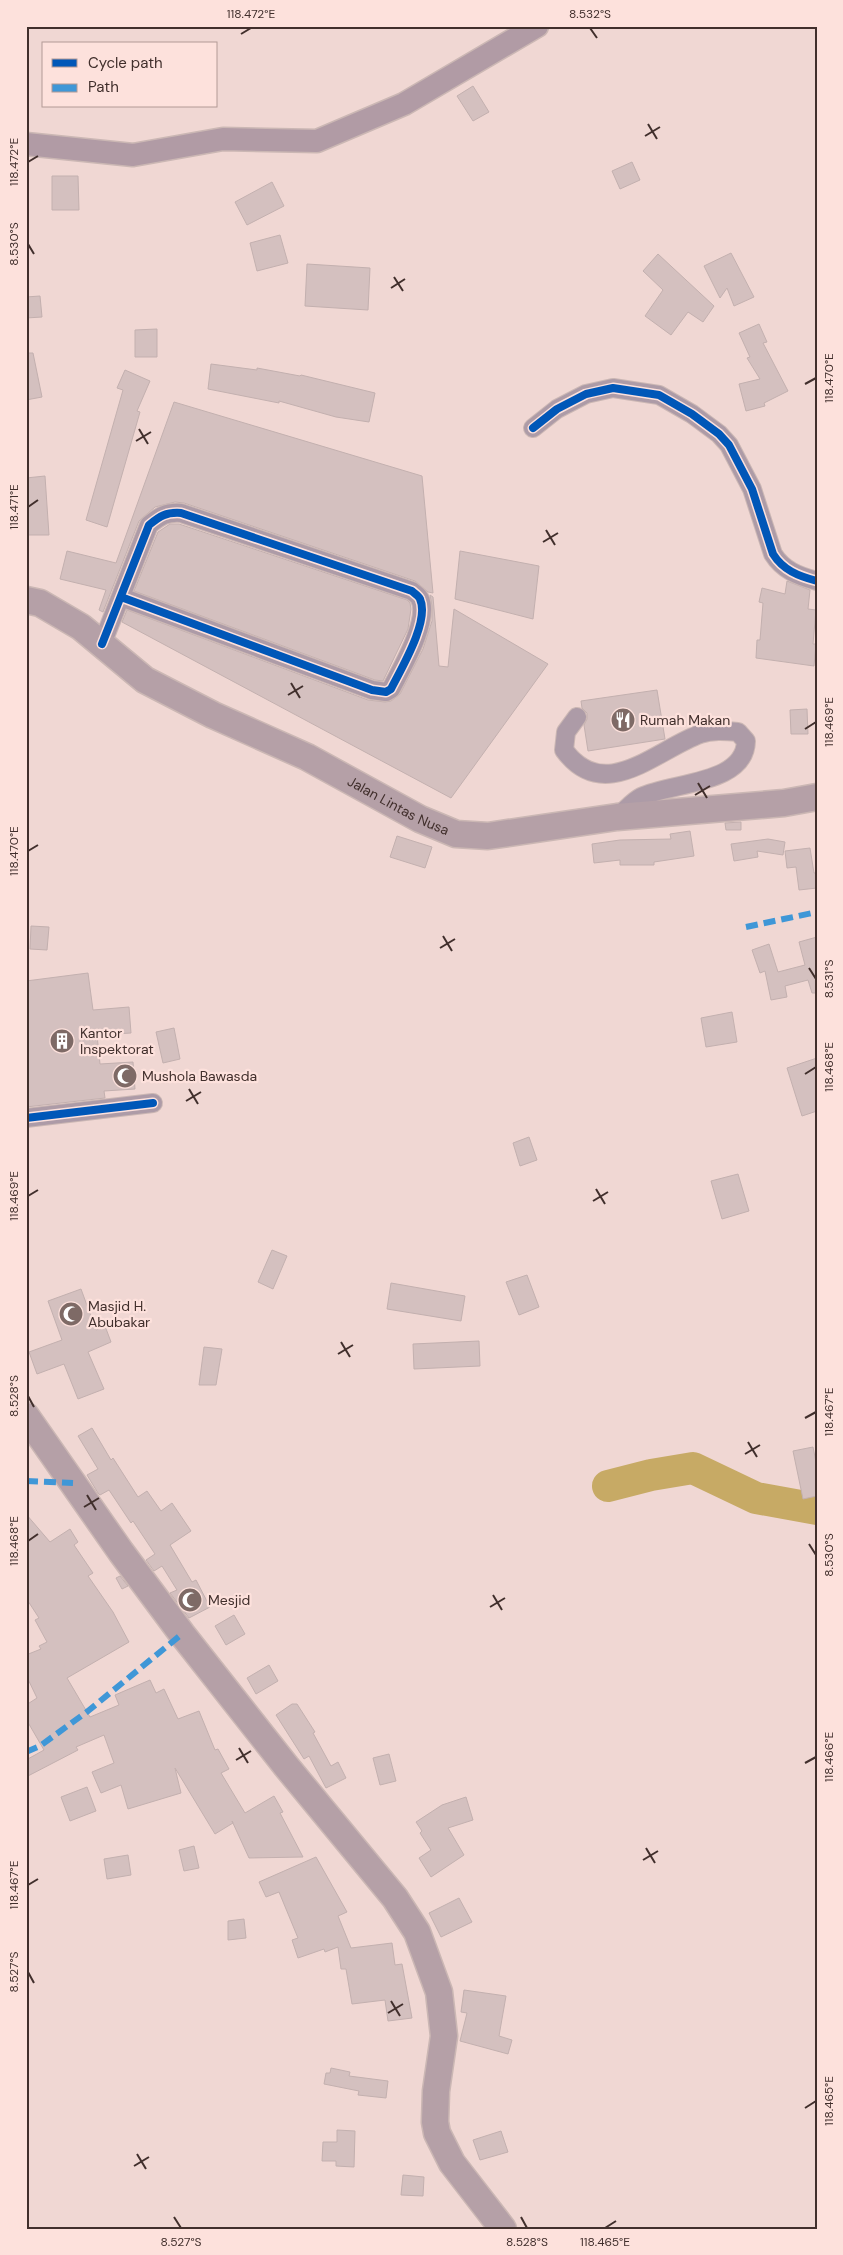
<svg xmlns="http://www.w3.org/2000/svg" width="843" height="2255" viewBox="0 0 843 2255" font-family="'DM Sans',sans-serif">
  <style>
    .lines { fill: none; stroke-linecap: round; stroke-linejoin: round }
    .river { stroke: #c7aa65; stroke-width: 32 }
    .building { fill: #d4c0bf; stroke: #c3b0af }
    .minor-casing { stroke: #cbb7b4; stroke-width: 20 }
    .major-casing { stroke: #cbb7b4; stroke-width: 25 }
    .highway-casing { stroke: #cbb7b4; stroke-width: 29 }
    .minor { stroke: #ad9ba7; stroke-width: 18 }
    .major { stroke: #b19ba5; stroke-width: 22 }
    .highway { stroke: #b5a0a7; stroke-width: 26 }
    .quiet { stroke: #3f97d7; stroke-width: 6; stroke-dasharray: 12 6; stroke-linecap: butt }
    .cycleway-casing { stroke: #fde1dc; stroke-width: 11 }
    .cycleway { stroke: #0057b8; stroke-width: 8 }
    .ticks { fill: none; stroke: #412f2c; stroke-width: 2 }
    .labels { text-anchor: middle; stroke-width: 4.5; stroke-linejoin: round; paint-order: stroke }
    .poi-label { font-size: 14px; fill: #412f2c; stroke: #fde1dc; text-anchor: start }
    .street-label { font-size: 14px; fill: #412f2c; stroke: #fde1dc }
    .neatline { fill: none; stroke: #412f2c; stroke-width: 2 }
    .ticks-label { font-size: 12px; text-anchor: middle; fill: #412f2c }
  </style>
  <rect width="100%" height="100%" fill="#f0d7d3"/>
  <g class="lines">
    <polyline class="river" points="608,1486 651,1475 693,1468 756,1498 817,1509"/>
  </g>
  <g class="building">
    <polygon points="473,86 489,112 473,121 457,96"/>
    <polygon points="632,162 640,180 620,189 612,171"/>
    <polygon points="52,176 78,176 79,210 52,210"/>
    <polygon points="272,182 284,206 247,225 235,202"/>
    <polygon points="280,235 288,263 257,271 250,243"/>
    <polygon points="731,253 754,297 734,306 727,288 720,298 704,266"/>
    <polygon points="658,254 714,306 703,322 688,312 671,335 645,316 663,290 643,271"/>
    <polygon points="307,264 370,268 368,310 305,306"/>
    <polygon points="40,296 42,317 26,318 26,297"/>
    <polygon points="759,324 767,342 763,343 788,391 764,403 765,406 746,411 739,384 760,379 747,358 750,357 739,333"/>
    <polygon points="157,329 157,357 135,357 135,330"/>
    <polygon points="26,353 33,353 42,397 26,400"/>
    <polygon points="211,364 257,370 257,368 300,376 301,375 375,393 369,422 336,417 279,401 279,403 208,389"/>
    <polygon points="125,370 150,381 137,411 140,412 107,527 86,520 123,390 117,388"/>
    <polygon points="174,402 422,476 433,593 428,592 415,581 184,503 175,502 155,507 139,521 103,612 99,610 106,590 60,579 67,551 116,563"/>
    <polygon points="45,476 49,535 27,535 26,478"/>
    <polygon points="170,524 179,524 407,600 410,603 411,609 408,629 383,681 375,680 134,591 158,532"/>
    <polygon points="460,551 539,566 533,619 455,599"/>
    <polygon points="787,581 810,590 808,609 816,610 813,644 816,644 814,666 756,658 757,640 760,640 763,603 759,602 762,588 785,594"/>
    <polygon points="430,595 433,597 439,666 448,667 454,609 548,664 451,798 122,622 127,610 368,700 385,702 391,701 400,694 423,649 432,621 432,606"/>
    <polygon points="657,690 665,739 588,751 584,725 587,719 587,713 582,708 581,701"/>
    <polygon points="807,709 808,734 791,734 790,710"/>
    <polygon points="741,822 741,830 726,830 725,823"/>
    <polygon points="690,831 694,856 654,862 654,865 620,865 620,860 594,863 592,844 620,840 671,839 670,834"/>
    <polygon points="397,836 432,847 425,868 390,857"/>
    <polygon points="768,839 785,842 783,855 757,851 758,857 734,861 731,844"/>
    <polygon points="810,848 814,873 817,873 817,888 799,890 796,867 787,868 785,851"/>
    <polygon points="31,926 49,927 47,950 30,949"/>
    <polygon points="817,937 817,993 812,993 808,980 785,986 787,997 771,1000 765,971 760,973 752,950 769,944 778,972 805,965 799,942"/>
    <polygon points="88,973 93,1010 129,1007 131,1033 97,1035 100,1064 133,1062 135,1089 104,1091 105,1098 26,1107 26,981"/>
    <polygon points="732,1012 737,1042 706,1047 701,1018"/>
    <polygon points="174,1028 180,1059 163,1063 156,1032"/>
    <polygon points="817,1058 817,1111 802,1116 787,1068"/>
    <polygon points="529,1137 537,1160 520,1166 513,1143"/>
    <polygon points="738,1174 749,1211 722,1219 711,1181"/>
    <polygon points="272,1250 287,1256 273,1289 258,1282"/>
    <polygon points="527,1275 539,1307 519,1315 506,1282"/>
    <polygon points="391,1283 465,1296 461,1321 387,1309"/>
    <polygon points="81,1289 96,1330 105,1326 111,1342 88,1352 104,1389 78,1399 64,1364 37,1374 29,1352 62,1340 48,1301"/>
    <polygon points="479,1341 480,1366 414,1369 413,1344"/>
    <polygon points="204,1347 222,1349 216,1385 199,1385"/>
    <polygon points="92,1428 111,1460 113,1458 138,1497 147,1491 161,1511 172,1503 191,1531 170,1545 192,1582 196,1580 210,1607 189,1618 170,1593 177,1590 162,1566 154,1571 146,1560 155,1554 133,1521 131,1523 109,1490 100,1495 98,1493 87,1475 98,1469 78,1436"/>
    <polygon points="813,1447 817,1467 817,1496 803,1499 793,1451"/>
    <polygon points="26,1514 50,1542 70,1529 78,1542 74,1545 93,1573 88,1576 113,1612 129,1642 67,1678 90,1717 119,1705 115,1695 150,1680 156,1693 164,1689 178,1719 199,1711 215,1750 218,1749 229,1769 221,1773 245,1813 274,1796 283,1812 280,1813 303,1857 249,1858 232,1821 233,1823 215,1834 175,1768 181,1793 128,1809 121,1785 101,1793 92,1772 114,1763 104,1735 76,1747 78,1750 26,1777 26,1760 44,1750 26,1719 26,1705 37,1698 26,1675 26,1655 41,1649 39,1646 47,1642 35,1620 39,1618 26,1598"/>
    <polygon points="120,1576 128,1586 122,1589 116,1578"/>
    <polygon points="234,1615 245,1634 226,1645 215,1626"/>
    <polygon points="269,1665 278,1681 256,1694 247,1678"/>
    <polygon points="292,1704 297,1704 315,1732 313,1733 331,1766 338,1762 346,1778 326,1788 309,1756 304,1759 276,1715"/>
    <polygon points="389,1754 396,1781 380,1785 373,1758"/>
    <polygon points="87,1787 96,1811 70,1821 61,1797"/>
    <polygon points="466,1797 473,1820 448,1828 464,1855 431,1877 419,1858 431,1850 420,1833 422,1831 416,1822 442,1805"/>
    <polygon points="194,1846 199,1868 184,1871 179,1850"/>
    <polygon points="128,1855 131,1875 107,1879 104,1859"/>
    <polygon points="316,1857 347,1912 338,1916 351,1948 392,1943 395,1965 402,1964 412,2018 388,2021 385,2000 352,2004 346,1969 341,1969 338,1947 325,1952 324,1949 298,1958 292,1940 298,1938 279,1892 266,1897 259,1882"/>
    <polygon points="459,1898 472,1922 441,1937 429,1913"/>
    <polygon points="244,1919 246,1938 228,1940 228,1921"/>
    <polygon points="464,1990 506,1996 499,2036 512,2040 508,2054 460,2041 467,2013 461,2012"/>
    <polygon points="331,2068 350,2072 349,2076 388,2081 386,2098 358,2095 359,2091 324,2084 326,2073 330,2073"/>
    <polygon points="337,2130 355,2131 354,2167 336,2166 336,2161 322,2161 323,2142 337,2142"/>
    <polygon points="501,2131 508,2152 480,2160 473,2140"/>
    <polygon points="403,2175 424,2177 423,2196 401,2195"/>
  </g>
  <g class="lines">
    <defs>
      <g id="minor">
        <path d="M533,428L557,409L586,394L613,388L659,395L692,414L719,434L729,445L752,489L773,554C783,570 798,576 817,581"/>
        <path d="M102,644L149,525C160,516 166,512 181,513L412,591C414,593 419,596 420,599C430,621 401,669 391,689L386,692L372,690L121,597"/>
        <path d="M577,717L566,732L564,750C604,805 656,750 700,734C712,730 725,731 738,732L746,741C745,785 671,782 641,797C633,801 625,811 617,817"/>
        <polyline points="26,1118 153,1103"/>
      </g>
      <polyline id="major" points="26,144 133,155 223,139 317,141 404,104 537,26"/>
      <g id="highway">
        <path id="s1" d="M26,600L40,603L81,627L145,680L213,715L307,757L420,819L456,834L488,836L617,817L784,803L817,797"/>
        <polyline points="26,1416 121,1552 182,1634 286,1766 395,1898 417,1932 439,1992 444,2036 436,2091 435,2122 437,2133 452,2163 503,2229"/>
      </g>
    </defs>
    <use href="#minor" class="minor-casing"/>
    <use href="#major" class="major-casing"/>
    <use href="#highway" class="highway-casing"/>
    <use href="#minor" class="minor"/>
    <use href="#major" class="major"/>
    <use href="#highway" class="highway"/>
    <g class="quiet">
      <polyline points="746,927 817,912"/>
      <polyline points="26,1481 73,1483"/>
      <polyline points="26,1752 40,1746 88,1711 182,1634"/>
    </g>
    <defs>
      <g id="cycleway">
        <path d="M533,428L557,409L586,394L613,388L659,395L692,414L719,434L729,445L752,489L773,554C783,570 798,576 817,581"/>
        <path d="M102,644L149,525C160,516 166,512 181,513L412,591C414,593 419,596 420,599C430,621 401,669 391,689L386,692L372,690L121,597"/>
        <polyline points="26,1118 153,1103"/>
      </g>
    </defs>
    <use href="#cycleway" class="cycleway-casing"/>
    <use href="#cycleway" class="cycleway"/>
  </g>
  <path class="ticks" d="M590,28L597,38M241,34L251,28M648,124L657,139M645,136L660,127M28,162L38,156M28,244L34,254M394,277L403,291M391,288L405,279M805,384L816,378M139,429L148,444M136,441L151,432M28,507L38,500M546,530L555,545M543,542L558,533M291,683L300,698M288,695L303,686M805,729L816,722M698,783L707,798M695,795L710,786M28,851L38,845M443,936L452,951M440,948L455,939M809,968L816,979M805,1074L816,1067M189,1089L198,1104M186,1101L201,1092M596,1189L605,1204M28,1196L38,1190M593,1201L608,1192M341,1342L350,1357M338,1354L353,1345M28,1396L34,1407M805,1418L816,1412M748,1442L757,1457M745,1454L760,1445M87,1495L96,1510M84,1507L99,1498M28,1541L38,1534M809,1544L816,1555M493,1595L502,1610M490,1607L505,1598M239,1748L248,1763M236,1760L251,1751M805,1763L816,1757M646,1848L655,1863M643,1860L658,1851M28,1885L38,1879M28,1972L34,1983M391,2001L400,2016M388,2013L403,2004M805,2108L816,2101M137,2154L146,2169M134,2166L149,2157M174,2217L181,2228M521,2217L527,2228M605,2228L616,2221"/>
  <defs>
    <symbol id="restaurant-disc" viewBox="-11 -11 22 22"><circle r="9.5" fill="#7e6a66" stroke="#fde1dc"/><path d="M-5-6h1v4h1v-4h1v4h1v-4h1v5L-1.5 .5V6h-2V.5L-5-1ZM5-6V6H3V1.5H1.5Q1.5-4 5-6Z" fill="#fff"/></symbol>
    <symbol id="building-disc" viewBox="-11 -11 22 22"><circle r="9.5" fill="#7e6a66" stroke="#fde1dc"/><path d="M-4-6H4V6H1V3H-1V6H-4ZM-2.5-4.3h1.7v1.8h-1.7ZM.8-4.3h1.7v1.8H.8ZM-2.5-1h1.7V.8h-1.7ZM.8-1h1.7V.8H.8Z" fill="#fff"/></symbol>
    <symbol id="mosque-disc" viewBox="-11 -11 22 22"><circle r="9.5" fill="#7e6a66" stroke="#fde1dc"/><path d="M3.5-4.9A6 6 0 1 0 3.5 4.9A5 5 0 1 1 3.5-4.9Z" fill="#fff"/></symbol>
  </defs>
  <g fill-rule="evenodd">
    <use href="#restaurant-disc" x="609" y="706" width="28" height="28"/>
    <use href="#building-disc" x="48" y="1027" width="28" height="28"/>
    <use href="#mosque-disc" x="111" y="1062" width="28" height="28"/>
    <use href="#mosque-disc" x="57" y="1300" width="28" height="28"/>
    <use href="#mosque-disc" x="176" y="1586" width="28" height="28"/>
  </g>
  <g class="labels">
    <g class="poi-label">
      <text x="640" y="725">Rumah Makan</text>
      <text x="80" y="1038">Kantor<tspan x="80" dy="16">Inspektorat</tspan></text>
      <text x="142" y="1081">Mushola Bawasda</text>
      <text x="88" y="1311">Masjid H.<tspan x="88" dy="16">Abubakar</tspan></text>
      <text x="208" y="1605">Mesjid</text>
    </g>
    <g class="street-label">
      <text dy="5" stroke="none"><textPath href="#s1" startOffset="428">Jalan Lintas Nusa</textPath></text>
    </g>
  </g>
  <rect width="843" height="2255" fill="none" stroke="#fde1dc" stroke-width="55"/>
  <rect x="42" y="42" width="175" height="65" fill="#fde1dc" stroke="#b29a96"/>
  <rect x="52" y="59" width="25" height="8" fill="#0057b8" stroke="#b29a96"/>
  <text x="88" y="68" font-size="15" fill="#412f2c">Cycle path</text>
  <rect x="52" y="84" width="25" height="8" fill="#3f97d7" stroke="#b29a96"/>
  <text x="88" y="92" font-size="15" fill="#412f2c">Path</text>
  <rect x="28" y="28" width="788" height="2200" class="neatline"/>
  <g class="ticks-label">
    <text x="251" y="18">118.472°E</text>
    <text x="590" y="18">8.532°S</text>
    <text transform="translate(14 162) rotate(-90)" y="4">118.472°E</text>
    <text transform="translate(14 244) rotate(-90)" y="4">8.530°S</text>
    <text transform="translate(829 378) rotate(-90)" y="4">118.470°E</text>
    <text transform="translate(14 507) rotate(-90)" y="4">118.471°E</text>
    <text transform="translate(829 722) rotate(-90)" y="4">118.469°E</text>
    <text transform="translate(14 851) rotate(-90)" y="4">118.470°E</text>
    <text transform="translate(829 979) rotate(-90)" y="4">8.531°S</text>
    <text transform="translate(829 1067) rotate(-90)" y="4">118.468°E</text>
    <text transform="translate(14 1196) rotate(-90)" y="4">118.469°E</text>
    <text transform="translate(14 1396) rotate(-90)" y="4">8.528°S</text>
    <text transform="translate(829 1412) rotate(-90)" y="4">118.467°E</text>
    <text transform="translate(14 1541) rotate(-90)" y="4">118.468°E</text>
    <text transform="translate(829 1555) rotate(-90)" y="4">8.530°S</text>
    <text transform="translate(829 1757) rotate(-90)" y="4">118.466°E</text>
    <text transform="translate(14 1885) rotate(-90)" y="4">118.467°E</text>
    <text transform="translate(14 1972) rotate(-90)" y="4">8.527°S</text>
    <text transform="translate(829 2101) rotate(-90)" y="4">118.465°E</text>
    <text x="181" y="2246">8.527°S</text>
    <text x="527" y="2246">8.528°S</text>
    <text x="605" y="2246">118.465°E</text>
  </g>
</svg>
